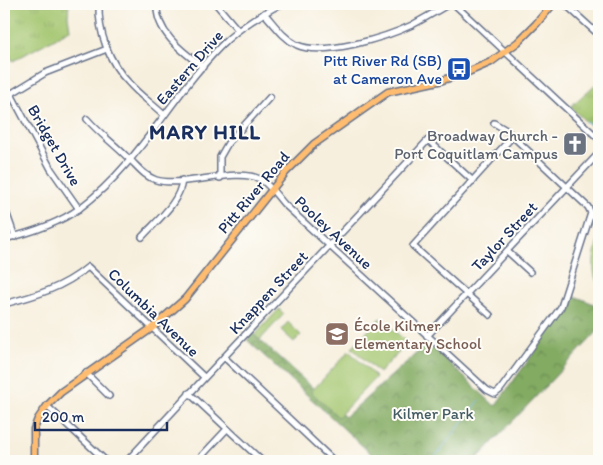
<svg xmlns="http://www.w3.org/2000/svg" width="603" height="465" viewBox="0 0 603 465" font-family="Itim,sans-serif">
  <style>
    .grass { fill: url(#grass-tufts); stroke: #607a66 }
    .forest { fill: url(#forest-crowns); stroke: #4f6d60 }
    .pitch { fill: #a4c66f; stroke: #607a66 }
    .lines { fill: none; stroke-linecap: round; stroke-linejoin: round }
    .stream { stroke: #6bb3e3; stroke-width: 1 }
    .minor-casing { stroke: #68728a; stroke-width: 8 }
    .major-casing { stroke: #68728a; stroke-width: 9 }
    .minor { stroke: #fff; stroke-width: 5 }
    .major { stroke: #febc70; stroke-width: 6 }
    .labels { text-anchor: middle; stroke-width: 4; stroke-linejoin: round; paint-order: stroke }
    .transit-label { font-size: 16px; fill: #164399; stroke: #fdfcf7; text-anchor: end }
    .street-label { font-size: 16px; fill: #1b2f5e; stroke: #fdfcf7 }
    .worship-label { font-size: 16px; fill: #5b616d; stroke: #fdfcf7; text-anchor: end }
    .education-label { font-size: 16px; fill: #785e54; stroke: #fdfcf7; text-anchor: start }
    .park-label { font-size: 16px; fill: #445c63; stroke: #fdfcf7 }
    .district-label { font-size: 21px; font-weight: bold; letter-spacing: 1px; fill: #1b2f5e; stroke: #fdfcf7 }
  </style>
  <defs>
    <pattern id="grass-tufts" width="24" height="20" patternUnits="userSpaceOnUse" patternTransform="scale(1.25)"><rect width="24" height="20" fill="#a4c66f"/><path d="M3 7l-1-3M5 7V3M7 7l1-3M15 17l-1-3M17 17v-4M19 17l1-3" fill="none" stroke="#8daa63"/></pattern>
    <pattern id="forest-crowns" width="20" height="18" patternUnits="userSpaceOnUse" patternTransform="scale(1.25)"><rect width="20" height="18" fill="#83ab62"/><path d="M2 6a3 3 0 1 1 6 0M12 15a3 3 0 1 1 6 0" fill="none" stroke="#6a8c54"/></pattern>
  </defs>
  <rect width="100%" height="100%" fill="#fdfcf7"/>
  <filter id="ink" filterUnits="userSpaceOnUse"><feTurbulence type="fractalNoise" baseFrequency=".02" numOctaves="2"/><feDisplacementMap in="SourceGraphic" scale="10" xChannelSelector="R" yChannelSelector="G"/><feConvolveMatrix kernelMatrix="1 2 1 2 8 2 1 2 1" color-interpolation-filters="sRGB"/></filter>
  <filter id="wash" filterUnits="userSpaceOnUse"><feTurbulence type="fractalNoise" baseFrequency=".0096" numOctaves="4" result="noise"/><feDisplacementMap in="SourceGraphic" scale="20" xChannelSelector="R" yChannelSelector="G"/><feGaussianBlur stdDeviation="1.12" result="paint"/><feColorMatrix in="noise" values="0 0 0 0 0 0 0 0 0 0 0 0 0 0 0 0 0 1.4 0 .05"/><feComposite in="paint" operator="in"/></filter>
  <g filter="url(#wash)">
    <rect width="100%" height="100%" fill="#f7efdd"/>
    <g class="grass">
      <polygon points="4,4 69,4 68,16 70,30 13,61 4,47"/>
      <polygon points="597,83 599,84 599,133 570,107"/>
      <polygon points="279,309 284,314 258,342 253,337"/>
      <polygon points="288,322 301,335 294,342 281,330"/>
    </g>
    <polygon class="forest" points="572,295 599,306 599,330 475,461 379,461 247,340 252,333 345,417 428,343 495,406 565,310"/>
    <g class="pitch">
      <path d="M599,238V287C591,270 593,255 599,238Z"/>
      <polygon points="380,318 408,343 379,373 352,348"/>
      <polygon points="349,351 376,377 338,417 311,392"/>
    </g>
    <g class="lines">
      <g class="stream">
        <polyline points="585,122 599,127"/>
        <polyline points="432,461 480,400"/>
      </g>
    </g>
  </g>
  <g filter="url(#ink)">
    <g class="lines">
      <defs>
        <g id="minor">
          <path d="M99,4C98,32 109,63 129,83C139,95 153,104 164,115"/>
          <path d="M157,4C155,32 183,52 203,67"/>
          <polyline points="216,4 238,30"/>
          <polyline points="454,4 599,139"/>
          <polyline points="565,4 599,35"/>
          <path d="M264,13C274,24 283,38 297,45C323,57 387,37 412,25C425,18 437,11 449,4"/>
          <polyline points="11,94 51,169 79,209"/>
          <polyline points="4,98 45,73 107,49"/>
          <path d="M87,119C99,133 113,143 126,156C136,164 143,176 156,180C184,188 235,167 260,179C269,184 277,196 284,204L487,390L495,394L500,390L561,307L591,213L588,207L506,130L494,123"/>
          <polyline points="220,178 220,157 228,143 270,97"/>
          <polyline points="4,206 15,237"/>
          <path d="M142,237C156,221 180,203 182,180"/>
          <path d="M4,239C30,233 58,224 80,208C141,163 174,90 228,39C244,25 262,14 281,4"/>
          <polyline points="507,251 530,272"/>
          <path d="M4,304C35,296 63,288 88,267L204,377"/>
          <polyline points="490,315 413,246 513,136"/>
          <polyline points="427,336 599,153"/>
          <polyline points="224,357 334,461"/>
          <polyline points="86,373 109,396"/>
          <polyline points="189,393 262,461"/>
          <polyline points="47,406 106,461"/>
          <path d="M127,461C226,353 329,248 428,140L473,181"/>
          <polyline points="197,461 227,429"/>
        </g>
        <polyline id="major" points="34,461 34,429 38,419 47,406 61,392 152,328 185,299 286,172 314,144 388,92 443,80 468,72 491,62 518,42 536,24 553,4"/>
      </defs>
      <use href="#minor" class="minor-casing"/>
      <use href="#major" class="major-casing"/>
      <use href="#minor" class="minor"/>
      <use href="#major" class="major"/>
    </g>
  </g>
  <defs>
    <symbol id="bus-square" viewBox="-11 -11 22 22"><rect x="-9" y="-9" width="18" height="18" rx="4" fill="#1a4fb4" stroke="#fdfcf7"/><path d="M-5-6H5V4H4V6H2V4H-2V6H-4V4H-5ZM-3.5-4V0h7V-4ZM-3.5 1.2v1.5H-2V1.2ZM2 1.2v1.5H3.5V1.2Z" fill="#fff"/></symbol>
    <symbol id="church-square" viewBox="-11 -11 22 22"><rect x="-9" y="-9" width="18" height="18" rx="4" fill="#6b7280" stroke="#fdfcf7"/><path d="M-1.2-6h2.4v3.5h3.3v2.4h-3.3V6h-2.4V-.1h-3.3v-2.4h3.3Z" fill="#fff"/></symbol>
    <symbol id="school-square" viewBox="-11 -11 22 22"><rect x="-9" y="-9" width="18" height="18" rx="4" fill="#8d6e63" stroke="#fdfcf7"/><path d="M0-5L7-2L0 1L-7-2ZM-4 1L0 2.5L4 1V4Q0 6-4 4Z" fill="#fff"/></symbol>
  </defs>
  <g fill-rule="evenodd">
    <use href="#bus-square" x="445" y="55" width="28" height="28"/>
    <use href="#church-square" x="561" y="130" width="28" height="28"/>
    <use href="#school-square" x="323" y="320" width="28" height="28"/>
  </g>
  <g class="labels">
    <g class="transit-label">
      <text x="442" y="66">Pitt River Rd (SB)<tspan x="442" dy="18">at Cameron Ave</tspan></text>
    </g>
    <g class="street-label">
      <text transform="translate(189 67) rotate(-49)" y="6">Eastern Drive</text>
      <text transform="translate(55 145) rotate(60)" y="6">Bridget Drive</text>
      <text transform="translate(253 192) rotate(-50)" y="6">Pitt River Road</text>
      <text transform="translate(334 232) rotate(43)" y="6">Pooley Avenue</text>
      <text transform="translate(504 236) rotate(-47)" y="6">Taylor Street</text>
      <text transform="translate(268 292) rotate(-47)" y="6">Knappen Street</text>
      <text transform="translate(154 312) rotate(44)" y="6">Columbia Avenue</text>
    </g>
    <g class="worship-label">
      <text x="558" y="141">Broadway Church -<tspan x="558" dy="18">Port Coquitlam Campus</tspan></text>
    </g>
    <g class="education-label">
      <text x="354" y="331">École Kilmer<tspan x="354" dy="18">Elementary School</tspan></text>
    </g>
    <g class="park-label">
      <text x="433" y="419">Kilmer Park</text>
    </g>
    <g class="district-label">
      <text x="205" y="139">MARY HILL</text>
    </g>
  </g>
  <rect width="603" height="465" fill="none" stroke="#fdfcf7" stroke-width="20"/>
  <path d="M35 422v8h132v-8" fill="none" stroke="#1b2f5e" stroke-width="2.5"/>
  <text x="42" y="422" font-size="15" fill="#1b2f5e" stroke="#fdfcf7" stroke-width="4" paint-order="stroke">200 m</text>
</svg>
